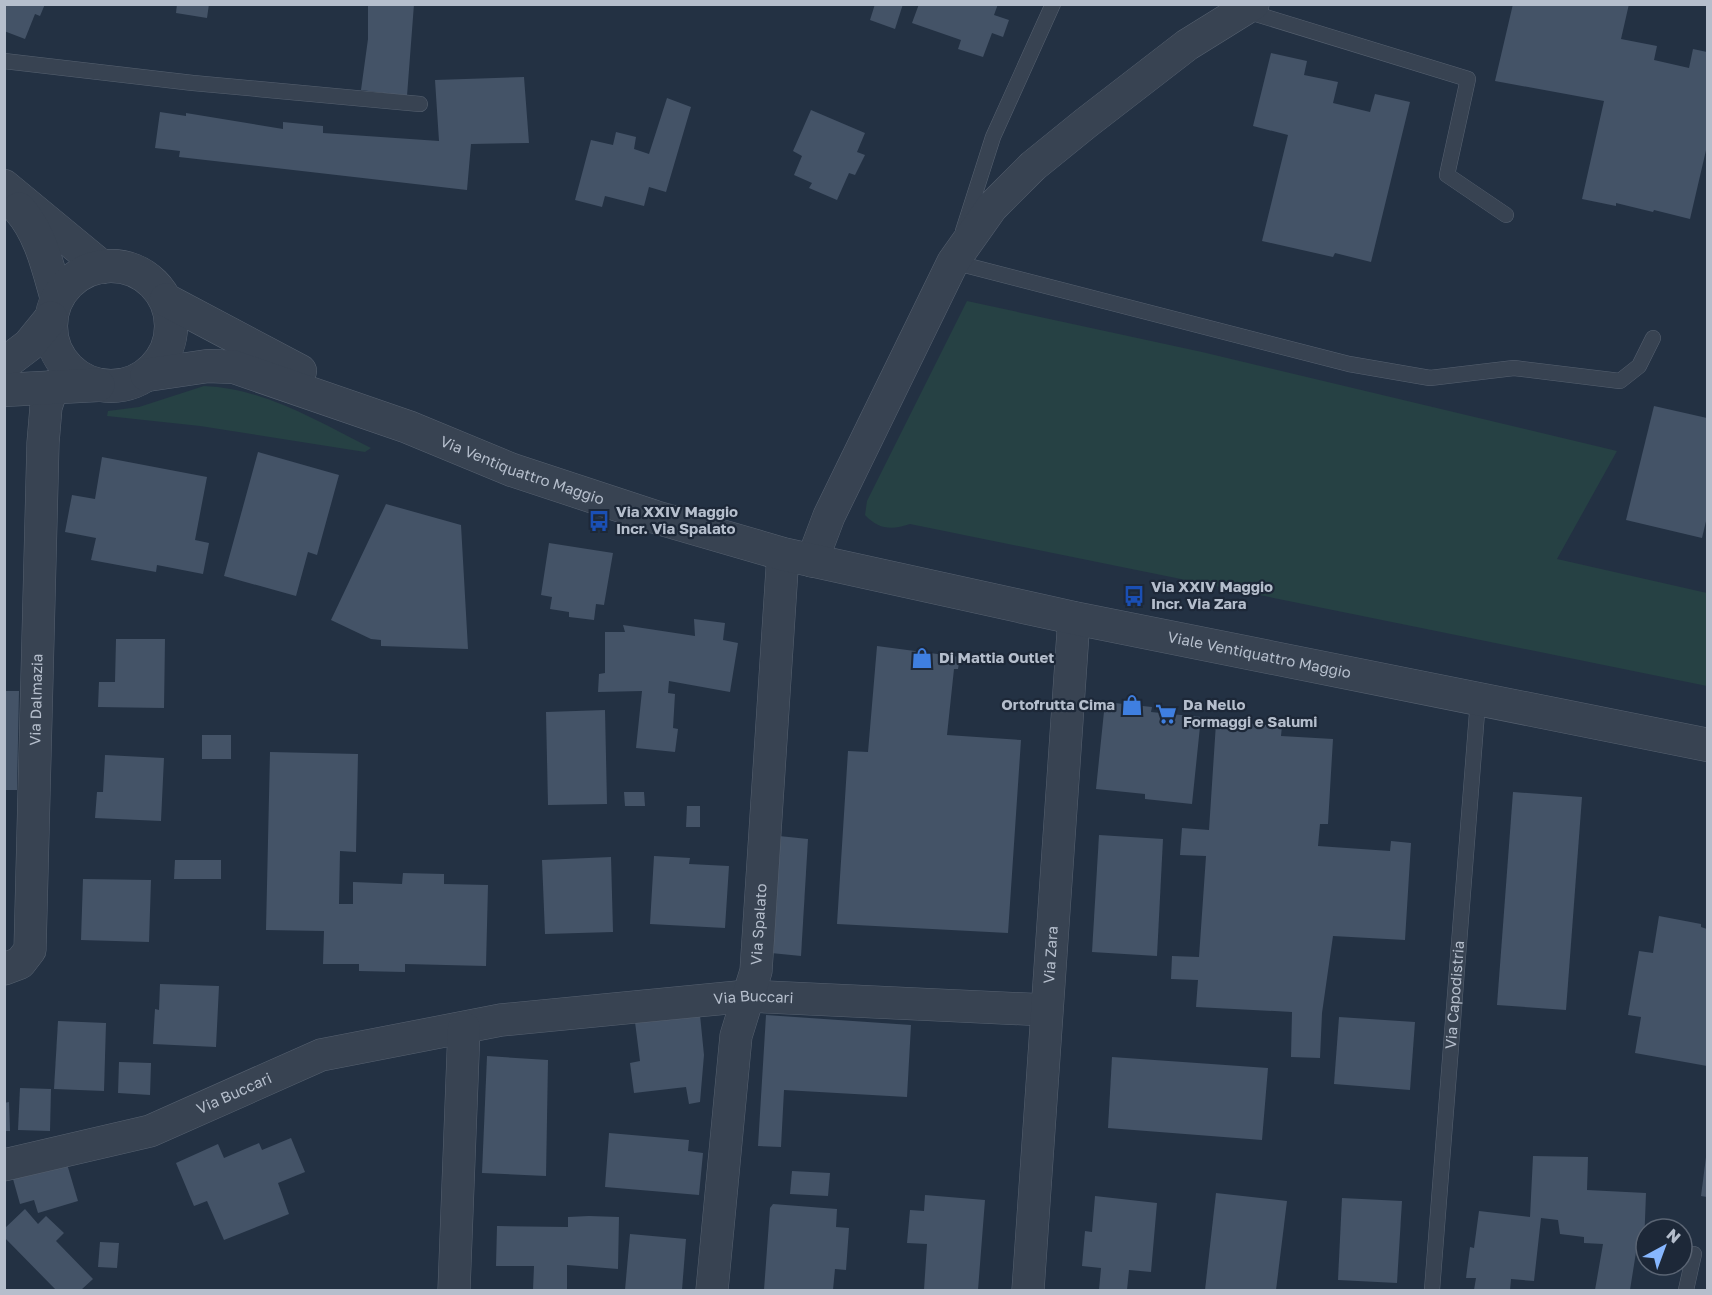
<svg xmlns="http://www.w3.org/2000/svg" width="1712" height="1295" viewBox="0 0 1712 1295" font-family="'Golos Text',sans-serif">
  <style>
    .green { fill: #264144 }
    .building { fill: #445367 }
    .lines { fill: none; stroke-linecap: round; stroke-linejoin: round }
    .service-casing { stroke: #566170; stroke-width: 16 }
    .minor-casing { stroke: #566170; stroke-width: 33 }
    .tertiary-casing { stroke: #566170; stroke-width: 34 }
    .service { stroke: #384352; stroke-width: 15 }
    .minor { stroke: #384352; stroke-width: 32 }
    .tertiary { stroke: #384352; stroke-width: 33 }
    .labels { text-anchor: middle; stroke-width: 4.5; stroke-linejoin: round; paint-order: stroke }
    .street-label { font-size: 15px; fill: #b5becc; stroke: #1d2838 }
    .poi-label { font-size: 15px; font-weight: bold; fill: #b5becc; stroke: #1d2838; text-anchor: start }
  </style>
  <rect width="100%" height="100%" fill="#233143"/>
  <g class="green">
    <path d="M967,301L1202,352L1617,451L1557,559L1707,593V686L910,524C892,530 879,530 865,515L867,501Z"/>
    <path d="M204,386C267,389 316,421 371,448L365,452L200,426L107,416L108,411L139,407Z"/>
  </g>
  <g class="building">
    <polygon points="4,4 45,4 40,16 35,14 25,39 4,31"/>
    <polygon points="177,4 209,4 207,18 176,13"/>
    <polygon points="368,4 414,4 407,96 361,90 368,39"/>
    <polygon points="875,4 903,4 895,29 870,20"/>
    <polygon points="919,4 998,4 994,15 1009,20 1003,37 992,33 983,57 958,49 961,40 912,23"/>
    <polygon points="1513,4 1629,4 1621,39 1657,46 1654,60 1689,68 1693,49 1707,52 1707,146 1690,219 1654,210 1653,212 1616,203 1616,206 1582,199 1604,101 1495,81"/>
    <polygon points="1271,53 1307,61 1304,75 1338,82 1333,103 1370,112 1375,94 1410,102 1371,262 1335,253 1333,257 1262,241 1288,135 1253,126"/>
    <polygon points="524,77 529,143 471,144 467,190 179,157 180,151 155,148 160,112 186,116 186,113 283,129 283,122 323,126 323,133 439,141 435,80"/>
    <polygon points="667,98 691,107 666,192 649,187 644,206 605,196 602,207 575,200 591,140 613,145 616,132 636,137 634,149 649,154"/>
    <polygon points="811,110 865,133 857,152 865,155 855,175 849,173 837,200 809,188 812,183 794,175 802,156 793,151"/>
    <polygon points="1654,406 1707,418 1707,517 1702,538 1626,520"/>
    <polygon points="258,452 339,475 317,555 308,552 296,596 224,576"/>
    <polygon points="102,457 207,477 195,540 209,543 203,574 157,565 156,572 91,560 96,538 65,532 72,495 95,499"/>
    <polygon points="386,504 461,525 468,649 381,646 381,640 371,639 331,620"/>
    <polygon points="549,543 613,553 604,605 596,604 594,620 569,617 569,612 550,609 552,597 541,595"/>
    <polygon points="694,619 725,623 723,640 738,643 730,692 669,681 668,693 675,694 673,728 678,729 675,752 636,748 642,691 598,692 599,674 605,673 605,632 625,632 623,625 695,636"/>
    <polygon points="116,639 165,639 164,708 98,707 99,682 115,682"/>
    <polygon points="877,646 960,657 958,669 954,669 947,735 1021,740 1008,933 837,924 848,751 868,752"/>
    <polygon points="4,691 19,691 17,790 4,790"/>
    <polygon points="1105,702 1152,707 1151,712 1201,717 1192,804 1145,799 1145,794 1096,789"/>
    <polygon points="605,710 607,804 548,805 546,712"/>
    <polygon points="1232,722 1282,726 1281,736 1333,739 1328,824 1320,824 1318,846 1390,851 1391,841 1411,843 1405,940 1333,936 1322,1013 1320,1058 1291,1057 1292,1012 1196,1007 1198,980 1171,979 1172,956 1199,957 1206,856 1180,855 1182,828 1209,830 1216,723"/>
    <rect x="202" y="735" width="29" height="24"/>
    <polygon points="270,752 358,754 356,852 340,851 339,904 353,904 353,882 402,884 403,873 444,874 444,884 488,885 486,966 405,964 405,972 359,971 359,964 323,964 324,931 266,930"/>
    <polygon points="105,755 164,758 161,821 95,818 97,792 103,792"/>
    <polygon points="624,792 644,792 645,806 625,806"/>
    <polygon points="1513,792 1582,797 1566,1010 1497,1005"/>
    <polygon points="687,806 700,806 700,827 686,827"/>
    <polygon points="1099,835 1163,839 1157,956 1092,952"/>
    <polygon points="779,836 808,839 801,956 771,953"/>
    <polygon points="654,856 690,858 689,864 729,866 725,928 650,924"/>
    <polygon points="611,857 613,932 545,934 542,860"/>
    <polygon points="175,860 221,860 221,879 174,879"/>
    <polygon points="83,879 151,880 149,942 81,940"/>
    <polygon points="1659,916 1701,924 1701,927 1707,929 1707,1066 1635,1053 1641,1017 1628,1015 1639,951 1653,953"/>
    <polygon points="160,984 219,986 216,1047 153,1044 155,1009 159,1010"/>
    <polygon points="700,1015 704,1055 700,1102 689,1104 686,1087 634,1093 630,1063 640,1061 635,1022"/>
    <polygon points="766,1015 911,1025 907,1097 784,1090 781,1147 758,1146"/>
    <polygon points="1339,1017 1415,1022 1410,1090 1334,1084"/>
    <polygon points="58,1021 106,1023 104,1091 54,1089"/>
    <polygon points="487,1056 548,1060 546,1176 482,1173"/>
    <polygon points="1112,1057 1268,1068 1262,1140 1108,1128"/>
    <polygon points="119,1062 151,1063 150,1095 118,1093"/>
    <polygon points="20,1088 51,1089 50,1131 18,1130"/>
    <polygon points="9,1102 10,1131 4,1131 4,1103"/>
    <polygon points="609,1133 689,1140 688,1151 703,1153 699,1195 605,1187"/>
    <polygon points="291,1138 305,1172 278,1183 289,1214 224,1240 207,1201 194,1206 176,1163 218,1144 224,1158 259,1143 262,1150"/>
    <polygon points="1533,1156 1588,1157 1587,1190 1646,1193 1644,1246 1637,1246 1630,1290 1595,1290 1603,1244 1584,1243 1584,1237 1560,1234 1558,1220 1541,1218 1534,1281 1511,1279 1510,1290 1474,1290 1476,1278 1466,1278 1470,1247 1474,1248 1479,1211 1530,1217"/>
    <polygon points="1706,1157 1707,1157 1707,1197 1701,1196"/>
    <polygon points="67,1164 78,1201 38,1213 34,1200 20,1204 13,1179"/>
    <polygon points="792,1171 830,1173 828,1196 790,1194"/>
    <polygon points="1216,1193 1287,1201 1276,1290 1205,1290"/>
    <polygon points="925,1195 985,1200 978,1290 924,1290 927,1244 907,1243 910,1210 924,1211"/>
    <polygon points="1095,1196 1157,1203 1151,1272 1129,1270 1127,1290 1099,1290 1101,1268 1082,1266 1085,1231 1092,1232"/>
    <polygon points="1342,1198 1402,1201 1397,1283 1338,1280"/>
    <polygon points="773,1204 837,1209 836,1227 849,1228 846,1270 835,1269 833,1290 764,1290 770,1208"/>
    <polygon points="25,1209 38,1224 46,1216 64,1233 56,1241 93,1279 81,1290 56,1290 4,1237 4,1229"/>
    <polygon points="589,1216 619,1217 618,1269 567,1265 567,1290 533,1290 534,1266 496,1266 497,1226 568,1227 568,1217"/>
    <polygon points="630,1234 686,1239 682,1290 625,1290"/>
    <polygon points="100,1242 119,1243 117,1268 98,1267"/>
  </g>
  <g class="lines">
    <defs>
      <g id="service">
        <polyline points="1243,10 1468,79 1447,175 1506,215"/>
        <polyline points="4,61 193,83 420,104"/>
        <polyline points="963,231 993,137 1053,4"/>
        <polyline points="954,259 953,262 1349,364 1430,378 1514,368 1620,381 1639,366 1653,338"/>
        <path id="s1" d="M1432,1290L1478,700"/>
        <polyline points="1686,1290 1694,1254"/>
      </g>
      <g id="minor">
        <polyline points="812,561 829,516 953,262 992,207 1033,166 1086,123 1187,45 1253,4"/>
        <path id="s2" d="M4,969L20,963L30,950L43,443L46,407L53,386"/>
        <path id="s3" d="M4,1165L150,1131L321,1055L501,1020L748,996L1046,1010"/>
        <polyline points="454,1290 464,1028"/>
        <path id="s4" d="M712,1290L736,1036L756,971L783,554"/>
        <path id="s5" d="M1028,1290L1074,618"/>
      </g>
      <g id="tertiary">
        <polyline points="4,186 102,267"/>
        <path d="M19,209C41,234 48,268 57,299"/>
        <circle cx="111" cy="326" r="60"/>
        <polyline points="166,300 300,371"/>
        <polyline points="4,364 29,345 51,318"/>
        <path id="s6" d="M147,375L208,366L234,367L408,427L512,470L655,517L783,554L1074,618L1708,745"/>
        <polyline points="4,390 98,385"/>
      </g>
    </defs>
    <use href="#service" class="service-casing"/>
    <use href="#minor" class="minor-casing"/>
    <use href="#tertiary" class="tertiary-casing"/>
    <use href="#service" class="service"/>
    <use href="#minor" class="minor"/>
    <use href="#tertiary" class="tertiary"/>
  </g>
  <defs>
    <symbol id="bus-bare" viewBox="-9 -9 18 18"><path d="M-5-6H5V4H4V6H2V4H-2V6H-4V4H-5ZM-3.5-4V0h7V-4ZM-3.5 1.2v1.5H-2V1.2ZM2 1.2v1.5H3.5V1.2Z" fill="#1a4fb4" stroke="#1d2838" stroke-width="2.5" paint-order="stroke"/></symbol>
    <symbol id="shop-bare" viewBox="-9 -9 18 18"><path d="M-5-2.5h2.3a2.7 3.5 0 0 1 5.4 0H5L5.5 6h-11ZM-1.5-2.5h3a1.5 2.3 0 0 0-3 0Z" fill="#3f7fe0" stroke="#1d2838" stroke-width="2.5" paint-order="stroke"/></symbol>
    <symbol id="supermarket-bare" viewBox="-9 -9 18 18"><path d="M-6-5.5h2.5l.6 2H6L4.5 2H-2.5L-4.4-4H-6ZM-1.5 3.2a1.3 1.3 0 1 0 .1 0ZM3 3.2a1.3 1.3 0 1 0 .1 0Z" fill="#3f7fe0" stroke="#1d2838" stroke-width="2.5" paint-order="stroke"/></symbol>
  </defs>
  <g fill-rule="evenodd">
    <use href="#bus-bare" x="584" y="506" width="30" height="30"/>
    <use href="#bus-bare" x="1119" y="581" width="30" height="30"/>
    <use href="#shop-bare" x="907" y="643" width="30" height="30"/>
    <use href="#shop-bare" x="1117" y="690" width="30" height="30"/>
    <use href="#supermarket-bare" x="1151" y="699" width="30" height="30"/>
  </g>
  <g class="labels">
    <g class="street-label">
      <text dy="5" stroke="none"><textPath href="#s6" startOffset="394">Via Ventiquattro Maggio</textPath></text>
      <text dy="5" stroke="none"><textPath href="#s6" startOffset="1155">Viale Ventiquattro Maggio</textPath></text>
      <text dy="5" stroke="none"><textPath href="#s2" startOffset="284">Via Dalmazia</textPath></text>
      <text dy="5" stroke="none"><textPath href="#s4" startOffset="370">Via Spalato</textPath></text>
      <text dy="5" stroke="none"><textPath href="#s5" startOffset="336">Via Zara</textPath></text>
      <text dy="5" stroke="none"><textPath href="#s1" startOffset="296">Via Capodistria</textPath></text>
      <text dy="5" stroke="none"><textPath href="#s3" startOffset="774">Via Buccari</textPath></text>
      <text dy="5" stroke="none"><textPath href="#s3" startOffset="242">Via Buccari</textPath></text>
    </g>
    <g class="poi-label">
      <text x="616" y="517">Via XXIV Maggio<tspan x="616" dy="17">Incr. Via Spalato</tspan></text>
      <text x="1151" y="592">Via XXIV Maggio<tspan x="1151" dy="17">Incr. Via Zara</tspan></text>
      <text x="939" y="663">Di Mattia Outlet</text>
      <text x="1115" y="710" text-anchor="end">Ortofrutta Cima</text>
      <text x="1183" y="710">Da Nello<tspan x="1183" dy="17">Formaggi e Salumi</tspan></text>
    </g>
  </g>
  <rect width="1712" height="1295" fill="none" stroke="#b5becc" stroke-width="12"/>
  <g transform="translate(1664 1247) rotate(41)"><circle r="28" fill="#1d2838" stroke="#5a6473" stroke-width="1.5"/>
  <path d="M0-4.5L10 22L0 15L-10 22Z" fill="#87b7ff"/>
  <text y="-9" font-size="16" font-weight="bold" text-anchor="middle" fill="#b5becc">N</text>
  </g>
</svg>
